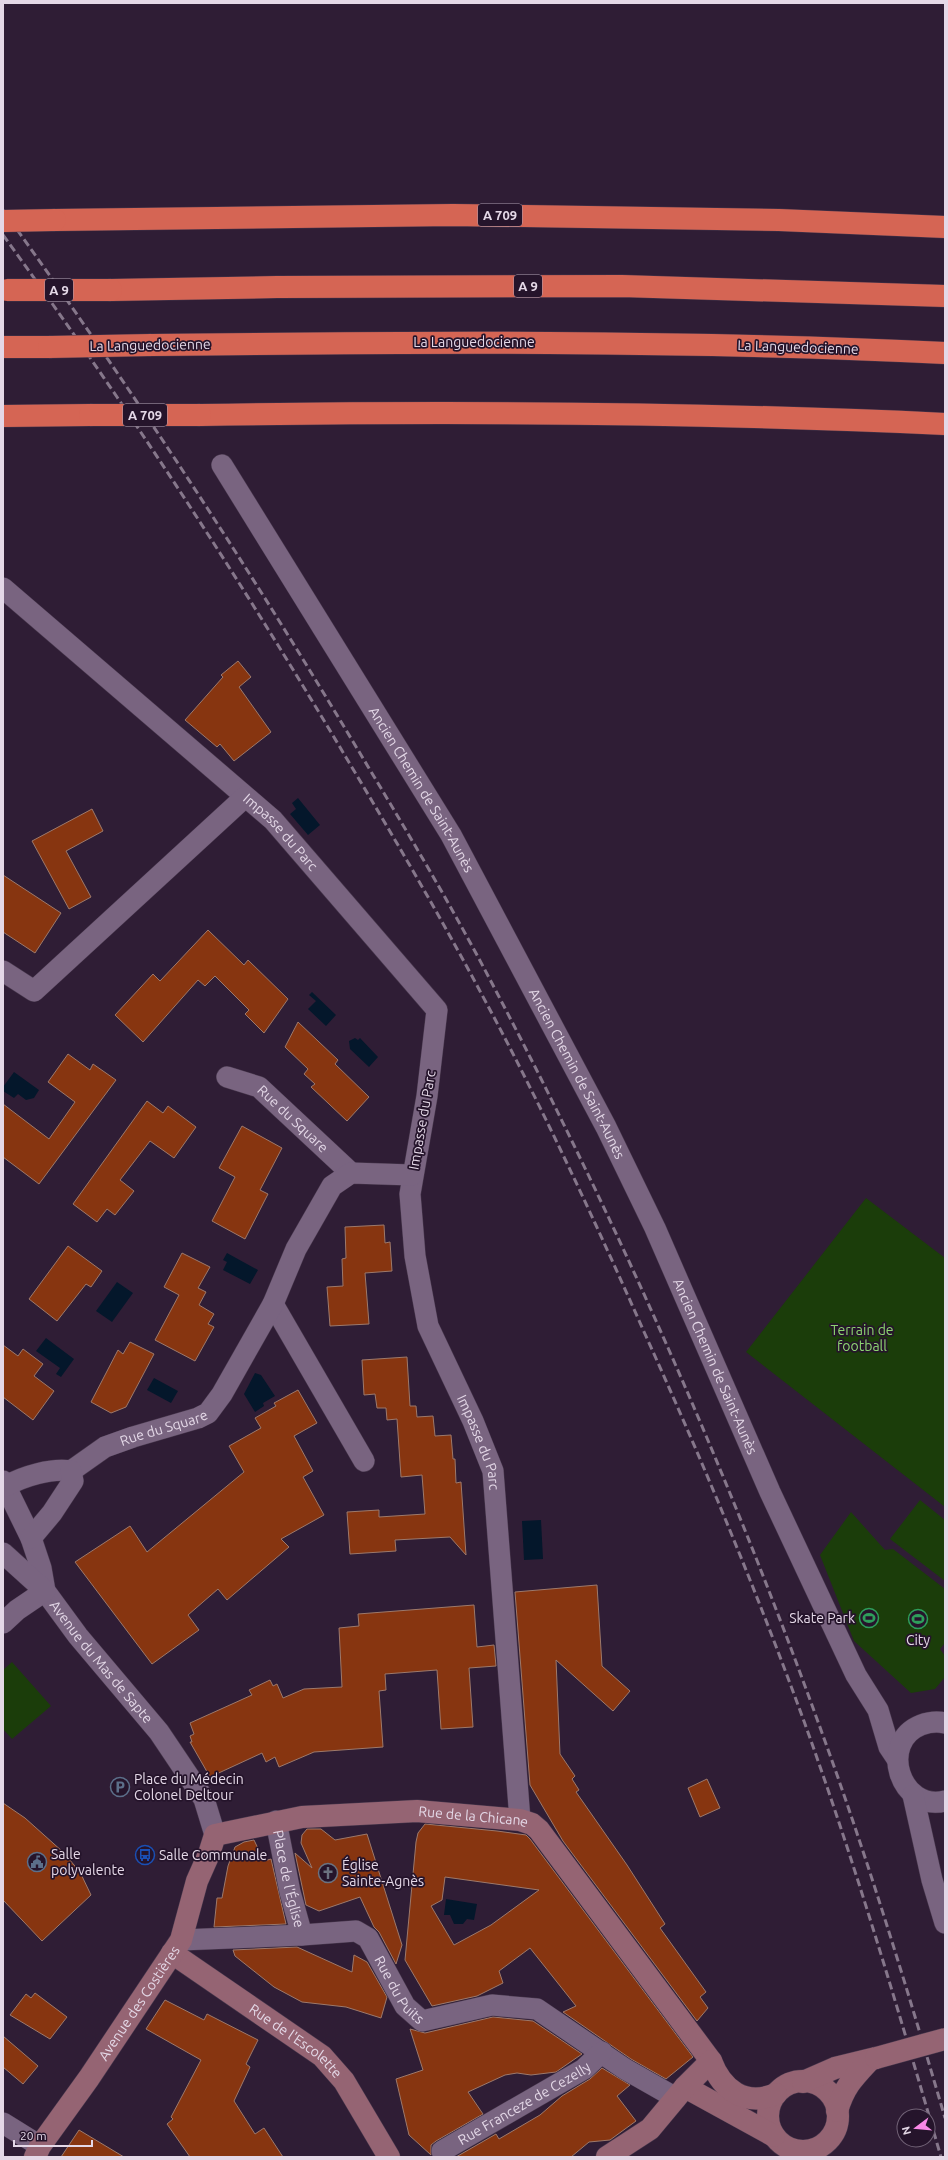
<svg xmlns="http://www.w3.org/2000/svg" width="948" height="2160" viewBox="0 0 948 2160" font-family="Ubuntu,sans-serif">
  <style>
    .green { fill: #1b3d0a }
    .water { fill: #04172b }
    .building { fill: #873510; stroke: #9d796b; fill-rule: evenodd }
    .lines { fill: none; stroke-linecap: round; stroke-linejoin: round }
    .street-casing { stroke: #48384d; stroke-width: 22 }
    .secondary-casing { stroke: #48384d; stroke-width: 23 }
    .highway-casing { stroke: #48384d; stroke-width: 23 }
    .street { stroke: #796480; stroke-width: 21 }
    .secondary { stroke: #956473; stroke-width: 22 }
    .highway { stroke: #d56554; stroke-width: 22 }
    .rail { stroke: #86778b; stroke-width: 3; stroke-dasharray: 8 4; stroke-linecap: butt }
    .secondary-bridge-casing { stroke: #48384d; stroke-width: 23; stroke-linecap: butt }
    .highway-bridge-casing { stroke: #48384d; stroke-width: 23; stroke-linecap: butt }
    .secondary-bridge { stroke: #956473; stroke-width: 22 }
    .highway-bridge { stroke: #d56554; stroke-width: 22 }
    .labels { text-anchor: middle; stroke-width: 3.5; stroke-linejoin: round; paint-order: stroke }
    .shield { fill: #25142b; stroke: #ab9daf; stroke-width: 1 }
    .shield-label { font-size: 13px; font-weight: bold; fill: #e4d8e7 }
    .street-label { font-size: 14px; fill: #e4d8e7; stroke: #25142b }
    .park-label { font-size: 14px; fill: #8dd571; stroke: #25142b }
    .poi-label { font-size: 14px; fill: #e4d8e7; stroke: #25142b; text-anchor: start }
  </style>
  <rect width="100%" height="100%" fill="#2f1d35"/>
  <g class="green">
    <polygon points="866,1198 945,1258 945,1507 746,1352"/>
    <polygon points="920,1500 945,1520 945,1581 890,1539"/>
    <polygon points="851,1512 885,1550 893,1549 945,1589 945,1643 940,1649 945,1656 945,1677 935,1689 911,1693 854,1641 820,1555"/>
    <polygon points="12,1662 51,1706 12,1739 3,1729 3,1670"/>
  </g>
  <g class="water">
    <polygon points="298,798 320,825 308,835 290,814 296,809 292,803"/>
    <polygon points="312,992 336,1015 326,1026 308,1009 316,1001 309,995"/>
    <polygon points="355,1038 358,1040 360,1038 378,1057 369,1067 350,1049 349,1041"/>
    <polygon points="14,1072 39,1090 34,1098 26,1100 18,1094 14,1098 3,1091 3,1087"/>
    <polygon points="227,1253 258,1270 250,1284 223,1270 227,1262 223,1260"/>
    <polygon points="117,1282 133,1293 112,1322 96,1311"/>
    <polygon points="46,1338 74,1359 61,1377 56,1374 60,1368 36,1351"/>
    <polygon points="255,1373 261,1375 275,1396 263,1403 264,1406 255,1412 244,1394"/>
    <polygon points="154,1378 178,1391 171,1403 147,1390"/>
    <polygon points="541,1520 543,1559 524,1560 522,1521"/>
    <polygon points="446,1899 477,1904 474,1920 467,1919 463,1924 454,1924 450,1915 444,1915"/>
  </g>
  <g class="building">
    <polygon points="238,661 251,677 239,687 271,732 234,761 220,744 217,747 185,720 223,677 221,675"/>
    <polygon points="92,809 103,831 66,851 91,897 69,909 32,841"/>
    <polygon points="3,875 61,913 35,953 3,932"/>
    <polygon points="208,930 244,965 248,960 288,999 264,1033 245,1014 249,1010 215,976 205,986 198,980 143,1042 115,1015 153,974 160,981"/>
    <polygon points="298,1022 338,1060 335,1064 369,1097 347,1121 311,1087 315,1084 304,1074 308,1069 285,1047"/>
    <polygon points="68,1054 90,1070 93,1064 116,1080 39,1184 3,1157 3,1104 49,1139 75,1102 48,1082"/>
    <polygon points="147,1101 163,1113 168,1106 196,1127 174,1158 150,1141 120,1180 134,1191 115,1215 107,1209 97,1222 73,1204"/>
    <polygon points="242,1126 282,1148 260,1190 268,1194 245,1239 212,1221 235,1177 219,1168"/>
    <polygon points="384,1225 385,1243 390,1242 392,1271 365,1273 369,1324 330,1326 327,1287 343,1286 342,1259 346,1258 345,1227"/>
    <polygon points="68,1246 102,1271 91,1287 86,1284 57,1321 29,1299"/>
    <polygon points="182,1253 210,1267 198,1288 206,1292 199,1305 214,1314 208,1324 214,1327 195,1361 155,1340 179,1295 164,1287"/>
    <polygon points="130,1342 154,1354 126,1407 111,1413 91,1402 118,1350 123,1354"/>
    <polygon points="3,1345 18,1356 23,1349 43,1364 34,1376 54,1391 33,1420 3,1397"/>
    <polygon points="407,1357 410,1406 416,1406 417,1417 433,1416 435,1436 451,1435 453,1459 455,1459 456,1483 461,1482 466,1555 450,1537 395,1540 396,1551 350,1554 347,1512 379,1510 379,1517 425,1514 422,1475 401,1477 397,1419 387,1420 386,1408 377,1408 375,1394 364,1395 362,1360"/>
    <polygon points="298,1390 317,1423 294,1436 313,1471 303,1477 324,1515 281,1539 289,1547 227,1600 218,1589 188,1615 199,1630 152,1664 75,1562 130,1526 147,1552 244,1472 229,1446 261,1428 255,1418 276,1406 274,1403"/>
    <polygon points="597,1585 602,1666 630,1691 613,1711 556,1660 560,1754 575,1776 572,1779 579,1790 576,1792 627,1865 665,1924 660,1928 706,1992 700,1997 708,2008 697,2021 563,1841 530,1785 515,1592"/>
    <polygon points="474,1605 477,1647 494,1645 496,1666 469,1668 473,1727 441,1729 437,1670 385,1674 386,1690 379,1691 383,1747 314,1752 279,1767 275,1757 266,1762 262,1753 210,1777 190,1742 192,1742 190,1736 194,1734 190,1723 252,1695 249,1690 270,1680 273,1686 277,1684 283,1698 304,1689 342,1687 339,1628 359,1626 358,1614"/>
    <polygon points="707,1779 720,1808 700,1817 688,1788"/>
    <polygon points="3,1803 25,1818 63,1852 80,1872 91,1895 42,1941 3,1900"/>
    <path d="M425,1824L497,1831L526,1835L530,1839L693,2057L666,2079L631,2059L563,2012L576,2006L530,1948L499,1971L503,1983L477,1996L432,2006L405,1960L416,1842L418,1833ZM445,1877L539,1890L491,1925L454,1945L431,1906L442,1900Z"/>
    <polygon points="307,1829 321,1829 335,1840 367,1834 402,1945 396,1964 379,1932 374,1927 360,1897 319,1911 306,1905 295,1853 312,1868 301,1843 302,1835"/>
    <polygon points="254,1840 264,1861 271,1859 286,1924 214,1927 217,1898 222,1898 228,1866 235,1847 244,1842"/>
    <polygon points="297,1947 352,1972 354,1955 367,1962 387,1997 381,2018 346,2007 302,2002 274,1987 235,1956 233,1950"/>
    <polygon points="35,1993 67,2017 50,2039 10,2015 26,1994 31,1998"/>
    <polygon points="165,2000 204,2020 207,2014 258,2040 246,2064 250,2067 234,2101 255,2134 264,2128 283,2157 190,2157 167,2124 173,2119 171,2117 201,2060 146,2029"/>
    <polygon points="493,2017 533,2021 582,2054 556,2072 531,2075 517,2073 505,2075 468,2092 483,2114 436,2141 431,2145 431,2155 409,2135 396,2079 423,2070 410,2029 425,2033"/>
    <polygon points="3,2036 38,2066 23,2084 3,2067"/>
    <polygon points="602,2068 630,2085 617,2096 636,2121 610,2140 589,2142 571,2157 456,2157 496,2134 499,2139 540,2115 562,2096 590,2079"/>
    <polygon points="79,2130 124,2157 61,2157"/>
  </g>
  <g class="lines">
    <defs>
      <g id="street">
        <path id="s1" d="M222,465L451,835L606,1127L655,1228L770,1492L856,1675L878,1710L889,1747L897,1759"/>
        <path id="s2" d="M3,588L273,820L437,1010L427,1096L410,1194L415,1256L428,1326L473,1421L493,1471L520,1820"/>
        <polyline points="3,971 34,991 245,797"/>
        <path id="s3" d="M227,1077L259,1087L351,1173"/>
        <polyline points="273,1304 364,1461"/>
        <path id="s4" d="M3,1481L31,1538L41,1568L45,1591L78,1636L159,1732L204,1799L215,1835"/>
        <path id="s5" d="M6,1486C24,1476 51,1468 71,1471L105,1447L133,1437L198,1418L208,1413L222,1394L273,1304L296,1249L332,1186L351,1173L412,1175"/>
        <polyline points="31,1538 52,1513 73,1481 71,1471"/>
        <polyline points="3,1553 45,1591 17,1610 3,1623"/>
        <path d="M945,1723C937,1721 929,1722 921,1725C878,1742 900,1812 945,1801"/>
        <polyline points="913,1795 932,1880 945,1923"/>
        <path id="s6" d="M276,1821L290,1892L302,1935"/>
        <path id="s7" d="M181,1940L302,1935L356,1931L368,1938L405,2006L422,2021L492,2005L537,2009L625,2069L676,2098"/>
        <polyline points="3,2123 40,2146"/>
        <path id="s8" d="M442,2151L584,2069L602,2052"/>
      </g>
      <g id="secondary">
        <path id="s9" d="M172,1953L322,2056L344,2081L389,2157"/>
        <circle cx="803" cy="2116" r="35"/>
        <polyline points="803,2082 835,2068 876,2058"/>
        <polyline points="685,2087 774,2136"/>
        <path d="M837,2111C844,2087 853,2078 869,2061"/>
        <path id="s10" d="M35,2157L40,2146L89,2078L181,1940L197,1881L209,1854L215,1835L302,1817L417,1811L520,1820L532,1824L539,1830L711,2061C722,2090 745,2107 776,2094"/>
        <polyline points="607,2157 650,2129 685,2087 711,2061"/>
      </g>
      <g id="highway">
        <polyline points="55,220 453,215 779,220 945,227"/>
        <polyline points="111,290 277,287 622,286 945,296"/>
        <path d="M151,345C416,342 681,340 945,353"/>
        <polyline points="3,347 49,347"/>
        <path d="M200,415C449,411 697,412 945,424"/>
        <polyline points="3,416 90,415"/>
      </g>
    </defs>
    <use href="#street" class="street-casing"/>
    <use href="#secondary" class="secondary-casing"/>
    <use href="#highway" class="highway-casing"/>
    <use href="#street" class="street"/>
    <use href="#secondary" class="secondary"/>
    <use href="#highway" class="highway"/>
    <g class="rail">
      <path d="M3,210C127,382 243,558 352,740C402,823 452,906 496,991C619,1226 727,1470 817,1719C865,1850 906,1984 945,2118"/>
      <path d="M3,235C126,404 240,579 347,759C393,836 439,914 481,993C541,1104 594,1219 645,1334C703,1462 757,1592 805,1724C856,1866 899,2012 941,2157"/>
    </g>
    <defs>
      <polyline id="secondary-bridge" points="876,2058 945,2039"/>
      <g id="highway-bridge">
        <polyline points="3,221 55,220"/>
        <polyline points="7,290 111,290"/>
        <polyline points="49,347 151,345"/>
        <polyline points="90,415 200,415"/>
      </g>
    </defs>
    <use href="#secondary-bridge" class="secondary-bridge-casing"/>
    <use href="#highway-bridge" class="highway-bridge-casing"/>
    <use href="#secondary-bridge" class="secondary-bridge"/>
    <use href="#highway-bridge" class="highway-bridge"/>
  </g>
  <defs>
    <symbol id="stadium-ring" viewBox="-11 -11 22 22"><circle r="9.5" fill="#25142b" stroke="#2e9e5b" stroke-width="1.5"/><path d="M0-5a6.5 5 0 1 0 0 10a6.5 5 0 1 0 0-10ZM-3.5-1.8h7v3.6h-7Z" fill="#2e9e5b"/></symbol>
    <symbol id="parking-ring" viewBox="-11 -11 22 22"><circle r="9.5" fill="#25142b" stroke="#5c6f8a" stroke-width="1.5"/><path d="M-3.5-5.5H1a3.5 3.5 0 0 1 0 7H-1V5.5H-3.5ZM-1-3.4V-.6H.8a1.4 1.4 0 0 0 0-2.8Z" fill="#5c6f8a"/></symbol>
    <symbol id="bus-ring" viewBox="-11 -11 22 22"><circle r="9.5" fill="#25142b" stroke="#1a4fb4" stroke-width="1.5"/><path d="M-5-6H5V4H4V6H2V4H-2V6H-4V4H-5ZM-3.5-4V0h7V-4ZM-3.5 1.2v1.5H-2V1.2ZM2 1.2v1.5H3.5V1.2Z" fill="#1a4fb4"/></symbol>
    <symbol id="civic-ring" viewBox="-11 -11 22 22"><circle r="9.5" fill="#25142b" stroke="#5c6f8a" stroke-width="1.5"/><path d="M-.6-6.5H3V-4.5H.6V-3L4-1V1h2V6H-6V1h2V-1L-.6-3ZM-1.2 2.5V6h2.4V2.5Z" fill="#5c6f8a"/></symbol>
    <symbol id="church-ring" viewBox="-11 -11 22 22"><circle r="9.5" fill="#25142b" stroke="#6b7280" stroke-width="1.5"/><path d="M-1.2-6h2.4v3.5h3.3v2.4h-3.3V6h-2.4V-.1h-3.3v-2.4h3.3Z" fill="#6b7280"/></symbol>
  </defs>
  <g fill-rule="evenodd">
    <use href="#stadium-ring" x="858" y="1607" width="22" height="22"/>
    <use href="#stadium-ring" x="907" y="1608" width="22" height="22"/>
    <use href="#parking-ring" x="109" y="1776" width="22" height="22"/>
    <use href="#bus-ring" x="134" y="1844" width="22" height="22"/>
    <use href="#civic-ring" x="26" y="1851" width="22" height="22"/>
    <use href="#church-ring" x="317" y="1862" width="22" height="22"/>
  </g>
  <g class="labels">
    <g class="shield">
      <rect x="478" y="204" width="44" height="22" rx="3"/>
      <rect x="514" y="275" width="28" height="22" rx="3"/>
      <rect x="45" y="279" width="28" height="22" rx="3"/>
      <rect x="123" y="404" width="44" height="22" rx="3"/>
    </g>
    <g class="shield-label">
      <text x="500" y="220">A 709</text>
      <text x="528" y="291">A 9</text>
      <text x="59" y="295">A 9</text>
      <text x="145" y="420">A 709</text>
    </g>
    <g class="street-label">
      <text x="474" y="347">La Languedocienne</text>
      <text transform="translate(150 345) rotate(-1)" y="5">La Languedocienne</text>
      <text transform="translate(798 347) rotate(2)" y="5">La Languedocienne</text>
      <text dy="5" stroke="none"><textPath href="#s1" startOffset="381">Ancien Chemin de Saint-Aunès</textPath></text>
      <text dy="5" stroke="none"><textPath href="#s2" startOffset="370">Impasse du Parc</textPath></text>
      <text dy="5" stroke="none"><textPath href="#s1" startOffset="705">Ancien Chemin de Saint-Aunès</textPath></text>
      <text dy="5" stroke="none"><textPath href="#s3" startOffset="80">Rue du Square</textPath></text>
      <text transform="translate(422 1120) rotate(-80)" y="5">Impasse du Parc</text>
      <text dy="5" stroke="none"><textPath href="#s1" startOffset="1029">Ancien Chemin de Saint-Aunès</textPath></text>
      <text dy="5" stroke="none"><textPath href="#s5" startOffset="171">Rue du Square</textPath></text>
      <text dy="5" stroke="none"><textPath href="#s2" startOffset="1054">Impasse du Parc</textPath></text>
      <text dy="5" stroke="none"><textPath href="#s4" startOffset="209">Avenue du Mas de Sapte</textPath></text>
      <text dy="5" stroke="none"><textPath href="#s10" startOffset="633">Rue de la Chicane</textPath></text>
      <text dy="5" stroke="none"><textPath href="#s6" startOffset="59">Place de l'Église</textPath></text>
      <text dy="5" stroke="none"><textPath href="#s7" startOffset="250">Rue du Puits</textPath></text>
      <text dy="5" stroke="none"><textPath href="#s10" startOffset="186">Avenue des Costières</textPath></text>
      <text dy="5" stroke="none"><textPath href="#s9" startOffset="152">Rue de l'Escolette</textPath></text>
      <text dy="5" stroke="none"><textPath href="#s8" startOffset="95">Rue Franceze de Cezelly</textPath></text>
    </g>
    <g class="park-label">
      <text x="862" y="1335">Terrain de<tspan x="862" dy="16">football</tspan></text>
    </g>
    <g class="poi-label">
      <text x="855" y="1623" text-anchor="end">Skate Park</text>
      <text x="918" y="1645" text-anchor="middle">City</text>
      <text x="134" y="1784">Place du Médecin<tspan x="134" dy="16">Colonel Deltour</tspan></text>
      <text x="51" y="1859">Salle<tspan x="51" dy="16">polyvalente</tspan></text>
      <text x="159" y="1860">Salle Communale</text>
      <text x="342" y="1870">Église<tspan x="342" dy="16">Sainte-Agnès</tspan></text>
    </g>
  </g>
  <rect width="948" height="2160" fill="none" stroke="#e4d8e7" stroke-width="8"/>
  <g transform="translate(916 2128) rotate(254)"><circle r="19" fill="#25142b" stroke="#716276"/>
  <path d="M0-3L7 15L0 10L-7 15Z" fill="#fa87e7"/>
  <text y="-6" font-size="11" font-weight="bold" text-anchor="middle" fill="#e4d8e7">N</text>
  </g>
  <path d="M14 2140v6h78v-6" fill="none" stroke="#e4d8e7" stroke-width="2"/>
  <text x="20" y="2140" font-size="12" fill="#e4d8e7" stroke="#25142b" stroke-width="3" paint-order="stroke">20 m</text>
</svg>
